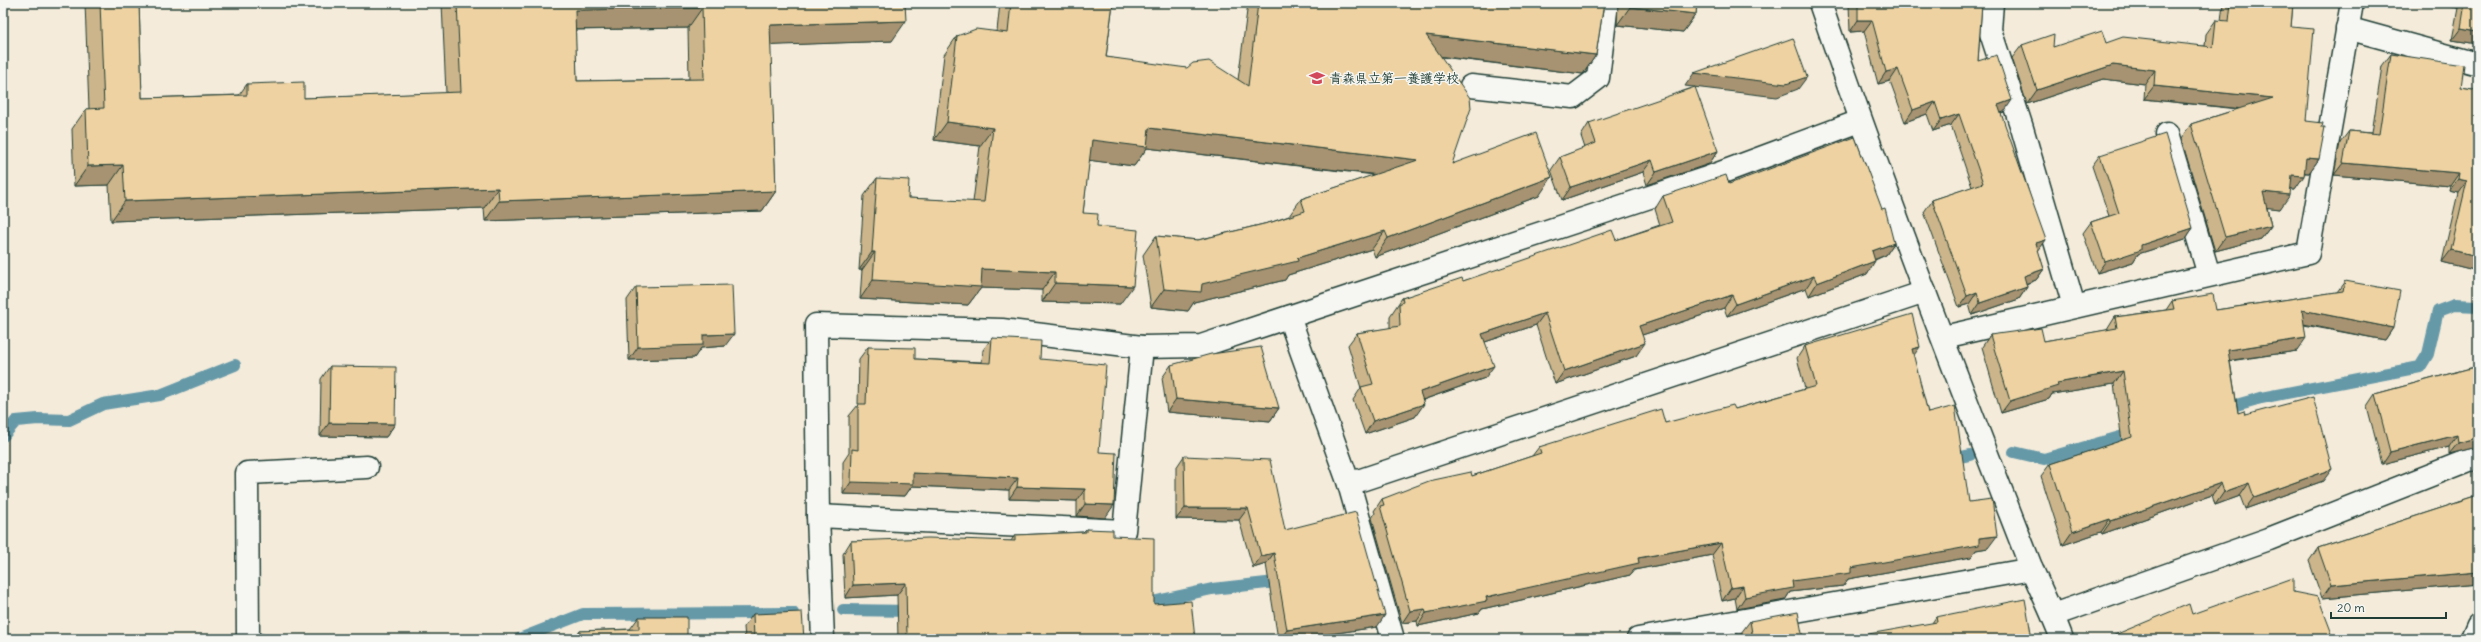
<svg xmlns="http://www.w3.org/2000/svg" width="2481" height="642" viewBox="0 0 2481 642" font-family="Delius,'Klee One',sans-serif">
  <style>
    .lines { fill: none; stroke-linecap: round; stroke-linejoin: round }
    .stream { stroke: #6699a8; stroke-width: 12 }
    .minor-casing { stroke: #1f3d34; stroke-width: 25 }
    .minor { stroke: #f6f6f2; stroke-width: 22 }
    .wall { fill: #cdb58b; stroke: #1f3d34; fill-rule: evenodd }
    .shaded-wall { fill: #a79371; stroke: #1f3d34 }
    .building { fill: #eed2a2; stroke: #1f3d34; fill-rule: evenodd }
    .labels { text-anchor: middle; stroke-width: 3; stroke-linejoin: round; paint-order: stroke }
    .poi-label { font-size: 13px; font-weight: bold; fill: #1f3d34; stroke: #f6f6f2; text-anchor: start }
  </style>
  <rect width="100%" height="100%" fill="#f4ebda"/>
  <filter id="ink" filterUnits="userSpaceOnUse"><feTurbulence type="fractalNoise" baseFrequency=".025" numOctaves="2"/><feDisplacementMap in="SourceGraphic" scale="8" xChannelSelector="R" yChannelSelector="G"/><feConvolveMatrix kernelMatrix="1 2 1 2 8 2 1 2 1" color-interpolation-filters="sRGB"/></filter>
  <g filter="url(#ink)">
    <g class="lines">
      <g class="stream">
        <polyline points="2222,409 2261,398 2420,367 2428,354 2438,311 2454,305 2478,306"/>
        <polyline points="3,436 16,421 38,419 69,420 103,404 160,395 235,365"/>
        <polyline points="2014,452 2044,459 2137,432"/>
        <polyline points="1947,460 1970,455"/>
        <polyline points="1138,605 1212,589 1285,581"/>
        <polyline points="843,610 914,611"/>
        <polyline points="259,639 261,639"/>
        <polyline points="519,639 583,614 793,613"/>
      </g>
      <defs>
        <g id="minor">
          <path d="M1820,3C1885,193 1958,380 2031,567C2041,591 2053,614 2062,639"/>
          <polyline points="1992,3 1990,30 2022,128 2074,306"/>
          <polyline points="2347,28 2478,64"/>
          <polyline points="1471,86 1573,97 1598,78 1607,3"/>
          <polyline points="2167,134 2209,275"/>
          <polyline points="1289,317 1349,484 1393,639"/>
          <polyline points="1944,337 2308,253 2352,3"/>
          <polyline points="1349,484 1925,292"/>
          <polyline points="818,516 1124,531 1142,347"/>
          <polyline points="2053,615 2269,539 2469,460 2478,459"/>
          <polyline points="248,639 247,473 367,467"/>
          <polyline points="823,639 818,516 816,325 1002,330 1142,347 1201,346 1704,179 1860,121"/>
          <polyline points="1638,639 2032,569"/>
          <polyline points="2472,639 2478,625"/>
        </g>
      </defs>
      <use href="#minor" class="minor-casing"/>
      <use href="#minor" class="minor"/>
    </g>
    <g class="wall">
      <path d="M85,3H147H139L142,98L239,95L247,84L304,98L446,93L442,3H905L892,41L770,45L776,191L762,211L485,221L484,208L111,221L109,185L74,186L72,129L86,109H89ZM688,28L689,79L577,81L575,30Z"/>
      <polygon points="1000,3 1113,3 1106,57 1238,80 1248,3 1604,3 1596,55 1583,74 1441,57 1452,164 1539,196 1375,257 1372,249 1288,275 1285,280 1194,302 1188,311 1151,307 1143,255 1156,236 1198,240 1272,222 1289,216 1301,199 1374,175 1147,148 1134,166 1089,160 1083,213 1097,226 1120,304 1042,302 1042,290 981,288 968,305 860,299 862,270 859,270 864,196 877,178 908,198 973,202 980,146 934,140 944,55 957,36 997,31"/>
      <polygon points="1618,3 1697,3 1696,14 1683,32 1617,25"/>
      <polygon points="1849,3 1982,3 1978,61 2004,112 2001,113 2038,251 2044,269 2036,280 2026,284 2027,287 2019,299 1972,315 1969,304 1959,307 1924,212 1932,200 1972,187 1951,125 1933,131 1927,114 1905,122 1890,81 1878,84 1864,31 1850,32"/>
      <polygon points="2223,3 2293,3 2291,27 2306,121 2319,159 2309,173 2305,173 2295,189 2290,189 2280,209 2267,207 2271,226 2261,239 2215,251 2181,138 2191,124 2238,109 2144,99 2145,84 2103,79 2027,104 2012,58 2022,45 2053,47 2106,43 2205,46 2206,34 2216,20 2221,21"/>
      <polygon points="2436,3 2478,3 2478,44 2452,40 2458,8 2436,4"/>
      <polygon points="2391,54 2461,87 2478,90 2478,271 2442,262 2458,193 2449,191 2450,186 2334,175 2340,143 2349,131 2372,133 2382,66"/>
      <polygon points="1589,123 1718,151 1709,164 1647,185 1643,172 1562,200 1551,170 1560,157 1585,148 1581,136"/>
      <polygon points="2100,155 2193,228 2185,239 2138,254 2133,262 2097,273 2083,233 2091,222 2109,216 2092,166"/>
      <polygon points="1729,184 1894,243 1886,255 1875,260 1867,274 1809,296 1806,288 1727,316 1724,308 1642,335 1636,356 1555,384 1536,325 1485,342 1485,378 1423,400 1415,417 1365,434 1353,400 1361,388 1348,345 1357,333 1390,328 1390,316 1402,298 1463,281 1616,240 1660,225 1655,209 1663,196"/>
      <polygon points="2345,281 2393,328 2385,340 2304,325 2297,351 2230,361 2238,413 2245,415 2323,481 2245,509 2240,496 2215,505 2212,495 2102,534 2101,532 2063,545 2041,476 2050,464 2122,441 2114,384 2052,394 2049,399 2001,413 1982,347 1990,335 2044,341 2107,330 2115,317 2166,310 2172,301 2216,310 2337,292"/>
      <polygon points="636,287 725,346 701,348 694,358 629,360 627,300"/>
      <polygon points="992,338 1040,359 1099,452 1105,518 1077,516 1077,501 1009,499 1009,490 912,486 905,496 843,494 843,462 849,453 849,416 858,405 859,359 868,347 915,359 982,362 983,350"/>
      <polygon points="1805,346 1913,356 1928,413 1969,502 1988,548 1976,550 1971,557 1848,579 1843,586 1790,592 1785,600 1737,609 1735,598 1722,601 1712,555 1634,570 1630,575 1482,609 1479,613 1418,626 1417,621 1402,623 1372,518 1375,513 1374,511 1382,499 1472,476 1532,456 1539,447 1665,423 1735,409 1805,389 1797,358"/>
      <polygon points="1171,365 1279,408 1270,421 1167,412 1162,378"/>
      <polygon points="330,366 395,424 386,437 320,436 321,379"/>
      <polygon points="2478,366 2478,447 2477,447 2449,454 2449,447 2382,464 2367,406 2375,394"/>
      <polygon points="1184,456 1285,530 1377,627 1297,639 1278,639 1266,564 1253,568 1239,520 1176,519 1176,468"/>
      <polygon points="2478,496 2478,584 2322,598 2309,561 2318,548"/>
      <polygon points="1086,529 1113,536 1154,604 1195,639 898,639 897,595 845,598 843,554 851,541 1011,541 1015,535 1083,532"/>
      <polygon points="753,614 804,639 745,639 744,627"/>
      <polygon points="639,617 687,639 574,639 580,631 630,629"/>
      <polygon points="1936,617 2032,639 1932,623"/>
      <polygon points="1750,621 1803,639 1742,639 1741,633"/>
    </g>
    <g class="shaded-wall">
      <polygon points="2004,3 2049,3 2047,6"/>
      <polygon points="2437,3 2461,3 2458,8 2436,4"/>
      <polygon points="1630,7 1696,14 1683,32 1617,25"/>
      <polygon points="702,8 688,28 561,30 575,10"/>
      <polygon points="1858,20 1872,20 1864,31 1850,32"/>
      <polygon points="906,21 892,41 756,46 770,25"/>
      <polygon points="2461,28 2478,31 2478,44 2452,40"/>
      <polygon points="1426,35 1596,55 1583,74 1413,53"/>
      <polygon points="2113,65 2155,70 2145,84 2103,79 2027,104 2037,90"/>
      <polygon points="1898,69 1890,81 1878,84 1886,72"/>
      <polygon points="1694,73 1807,77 1798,89 1777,97 1685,86"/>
      <polygon points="2154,86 2273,98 2263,111 2144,99"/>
      <polygon points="2012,100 2004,112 1990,116 1998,105"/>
      <polygon points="1935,102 1927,114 1905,122 1913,110"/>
      <polygon points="1959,114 1951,125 1933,131 1941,120"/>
      <polygon points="947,122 993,128 980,146 934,140"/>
      <polygon points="1149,128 1418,160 1405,178 1147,148 1134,166 1079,159 1092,140"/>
      <polygon points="1718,151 1709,164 1647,185 1656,172"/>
      <polygon points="2306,158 2319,159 2309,173 2297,172"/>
      <polygon points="1652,160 1643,172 1562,200 1571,187"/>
      <polygon points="2343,163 2459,173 2450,186 2334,175"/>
      <polygon points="123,165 109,185 74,186 88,166"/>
      <polygon points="2292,175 2304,176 2295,189 2282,188"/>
      <polygon points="1552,177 1539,196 1375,257 1388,238"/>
      <polygon points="2458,179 2467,181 2458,193 2449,191"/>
      <polygon points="498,188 484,208 111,221 125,201"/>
      <polygon points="776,191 762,211 485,221 499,201"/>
      <polygon points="2263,192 2290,195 2280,209 2253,206"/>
      <polygon points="2271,226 2261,239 2215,251 2225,237"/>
      <polygon points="2193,228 2185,239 2138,254 2133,262 2097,273 2105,262 2141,245"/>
      <polygon points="1385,231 1372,249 1288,275 1285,280 1194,302 1188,311 1151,307 1164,289 1297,258"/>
      <polygon points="2046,240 2038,251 2036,243"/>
      <polygon points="1894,243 1886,255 1863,264 1872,251"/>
      <polygon points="2451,250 2478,256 2478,271 2442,262"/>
      <polygon points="872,252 875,252 862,270 859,270"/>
      <polygon points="1875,261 1867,274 1809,296 1817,283"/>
      <polygon points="982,269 1055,272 1042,290 981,288 968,305 860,299 873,280"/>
      <polygon points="2044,269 2036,280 2016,287 2024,276"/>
      <polygon points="1814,276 1806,288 1727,316 1736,304"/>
      <polygon points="1055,283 1133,286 1120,304 1042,302"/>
      <polygon points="2027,287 2019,299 1972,315 1980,303"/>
      <polygon points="1977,292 1969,304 1959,307 1967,296"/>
      <polygon points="1732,295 1724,308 1630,339 1639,326"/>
      <polygon points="2302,310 2393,328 2385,340 2293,322"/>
      <polygon points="1545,313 1536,325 1473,346 1482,334"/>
      <polygon points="734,334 725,346 701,348 694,358 629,360 638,347 703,335"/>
      <polygon points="2306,338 2297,351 2219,362 2228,350"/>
      <polygon points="1645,343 1636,356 1555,384 1564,371"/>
      <polygon points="1920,347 1911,359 1912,349"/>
      <polygon points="1494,366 1485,378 1411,404 1420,392"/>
      <polygon points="2123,371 2114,384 2052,394 2049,399 2001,413 2010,401 2057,383"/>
      <polygon points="1176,399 1279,408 1270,421 1167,412"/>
      <polygon points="1424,404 1415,417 1365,434 1373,421"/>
      <polygon points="329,423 395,424 386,437 320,436"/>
      <polygon points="2457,435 2449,447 2382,464 2390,452"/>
      <polygon points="2478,437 2478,447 2477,447 2449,454 2458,443"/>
      <polygon points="2332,469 2323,481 2245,509 2254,497"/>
      <polygon points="913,473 1018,478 1009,490 912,486 905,496 843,494 851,482"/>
      <polygon points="2221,483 2212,495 2102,534 2111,521"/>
      <polygon points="2249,483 2240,496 2215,505 2224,492"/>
      <polygon points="1017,487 1085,489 1077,501 1009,499"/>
      <polygon points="1085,504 1114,505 1105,518 1077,516"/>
      <polygon points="1185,508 1248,508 1239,520 1176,519"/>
      <polygon points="2110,519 2101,532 2063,545 2072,532"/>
      <polygon points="1997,536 1988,548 1976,550 1971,557 1848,579 1843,586 1790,592 1785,600 1737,609 1745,597 1792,581 1979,538"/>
      <polygon points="1721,543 1712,555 1634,570 1630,575 1482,609 1479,613 1418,626 1426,613 1638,558"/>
      <polygon points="1274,553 1266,564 1253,568 1261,556"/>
      <polygon points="2478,572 2478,584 2322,598 2331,585"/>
      <polygon points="906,583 897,595 845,598 853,585"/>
      <polygon points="1743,586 1735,598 1722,601 1731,588"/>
      <polygon points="1425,609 1417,621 1402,623 1410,611"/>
      <polygon points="1385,615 1377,627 1297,639 1280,639 1287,630"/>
    </g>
    <g class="building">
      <path d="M100,3H139L142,98L247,95V84L304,82V98L461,92L457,3H905L906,21L770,25L776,191L499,201L498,188L125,201L123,165L88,166L86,109L104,108ZM702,8L704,79L577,81L575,10Z"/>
      <polygon points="1011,3 1113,3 1106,57 1187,68 1193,63 1209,61 1248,86 1258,3 1604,3 1596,55 1426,35 1470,98 1471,108 1452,164 1536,133 1552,177 1388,238 1385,231 1297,258 1298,261 1202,284 1201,292 1164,289 1156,236 1198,240 1272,222 1305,211 1301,199 1418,160 1149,128 1147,147 1092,140 1083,213 1098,214 1097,226 1138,230 1133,286 1055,283 1055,272 982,269 981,287 873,280 875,252 872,252 877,178 909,180 908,198 984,202 993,128 947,122 957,36 976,29 1008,33"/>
      <polygon points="1630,3 1697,3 1696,14 1630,7"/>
      <polygon points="1858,3 1982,3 1978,61 1997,55 2012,100 1998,105 2046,240 2036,243 2044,269 2024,276 2027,287 1980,303 1977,292 1967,296 1932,200 1983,183 1959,114 1941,120 1935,102 1913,110 1898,69 1886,72 1872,20 1858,20"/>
      <polygon points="2231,3 2293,3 2291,27 2314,29 2306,121 2323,123 2322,127 2325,127 2319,159 2306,158 2304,176 2292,175 2290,195 2263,192 2271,226 2225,237 2191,124 2273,98 2154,86 2155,70 2113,65 2037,90 2022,45 2054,34 2053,47 2102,31 2106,43 2123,37 2213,47 2216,20 2229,21"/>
      <polygon points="2465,3 2478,3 2478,31 2461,28"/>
      <polygon points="1793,38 1807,77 1786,84 1694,73"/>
      <polygon points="2391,54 2464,65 2461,87 2478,90 2478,256 2451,250 2467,181 2458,179 2459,173 2343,163 2349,131 2379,134"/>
      <polygon points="1695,87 1718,151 1656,172 1652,160 1571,187 1560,157 1596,143 1589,123"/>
      <polygon points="2165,134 2193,228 2141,245 2141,250 2105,262 2091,222 2119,213 2100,155"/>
      <polygon points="1855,137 1882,209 1885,208 1894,243 1872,251 1875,261 1817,283 1814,276 1736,304 1732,295 1639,326 1645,343 1564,371 1545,313 1482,334 1494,366 1420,392 1424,404 1373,421 1361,387 1373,384 1357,333 1400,326 1399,304 1403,302 1402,298 1462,278 1463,281 1612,230 1616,240 1672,222 1663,196 1726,175 1729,184"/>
      <polygon points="2345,281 2400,291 2393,328 2302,310 2306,338 2228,350 2238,413 2244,411 2245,415 2313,397 2332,469 2254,497 2249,483 2224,492 2221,483 2111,521 2110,519 2072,532 2050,464 2132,437 2123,371 2057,383 2058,386 2010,401 1990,335 2041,328 2044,341 2117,328 2115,317 2174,309 2172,301 2213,294 2216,310 2343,291"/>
      <polygon points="732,285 734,334 703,335 703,345 638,347 636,287"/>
      <polygon points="1912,314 1920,347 1912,349 1928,413 1955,406 1969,502 1992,499 1997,536 1979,538 1979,545 1851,568 1851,573 1792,581 1793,588 1745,597 1743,586 1731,588 1721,543 1638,558 1639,563 1486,597 1487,601 1426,613 1425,609 1410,611 1380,506 1384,505 1382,499 1429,481 1471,472 1472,476 1541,453 1539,447 1661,409 1665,423 1733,405 1735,409 1816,386 1805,346"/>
      <polygon points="992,338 1041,341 1040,359 1106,365 1099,452 1116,453 1114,505 1085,504 1085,489 1017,487 1018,478 913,473 913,484 851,482 852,449 858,450 858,404 866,404 868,347 915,348 915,359 990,363"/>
      <polygon points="1261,347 1279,408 1176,399 1171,365 1211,354"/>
      <polygon points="330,366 396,367 395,424 329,423"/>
      <polygon points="2478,366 2478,437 2458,443 2457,435 2390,452 2375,394"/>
      <polygon points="1184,456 1270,460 1285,530 1356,512 1385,615 1287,630 1274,553 1261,556 1248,508 1185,508"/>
      <polygon points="2478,496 2478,572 2331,585 2318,548"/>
      <polygon points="1086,529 1113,530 1113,536 1154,538 1154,604 1191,601 1195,639 907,639 906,583 853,585 851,541 928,538 1015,541 1015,535 1086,532"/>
      <polygon points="2293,578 2293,592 2318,597 2334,639 2105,639 2189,604 2192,614"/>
      <polygon points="2025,599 2032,639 1840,639 1937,622 1936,617"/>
      <polygon points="802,612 804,639 754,639 753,614"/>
      <polygon points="1798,612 1803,639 1753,639 1750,621"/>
      <polygon points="639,617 687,617 687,639 580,639 580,631 639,629"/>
    </g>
  </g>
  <defs>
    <symbol id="school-bare" viewBox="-9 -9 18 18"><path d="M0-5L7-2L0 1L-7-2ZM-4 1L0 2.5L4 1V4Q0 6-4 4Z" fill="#d1495b" stroke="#f6f6f2" stroke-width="2.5" paint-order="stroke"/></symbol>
  </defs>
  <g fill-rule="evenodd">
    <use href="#school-bare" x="1306" y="67" width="22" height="22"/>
  </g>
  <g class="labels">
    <g class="poi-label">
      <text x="1329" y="83">青森県立第一養護学校</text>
    </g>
  </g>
  <rect width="2481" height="642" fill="none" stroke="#f6f6f2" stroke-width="16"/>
  <rect x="8" y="8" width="2465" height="626" fill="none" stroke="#1f3d34" stroke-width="1.5" filter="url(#ink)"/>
  <path d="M2331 612v6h115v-6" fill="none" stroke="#1f3d34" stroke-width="2"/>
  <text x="2337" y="612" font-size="12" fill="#1f3d34" stroke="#f6f6f2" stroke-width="3" paint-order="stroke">20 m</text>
</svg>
